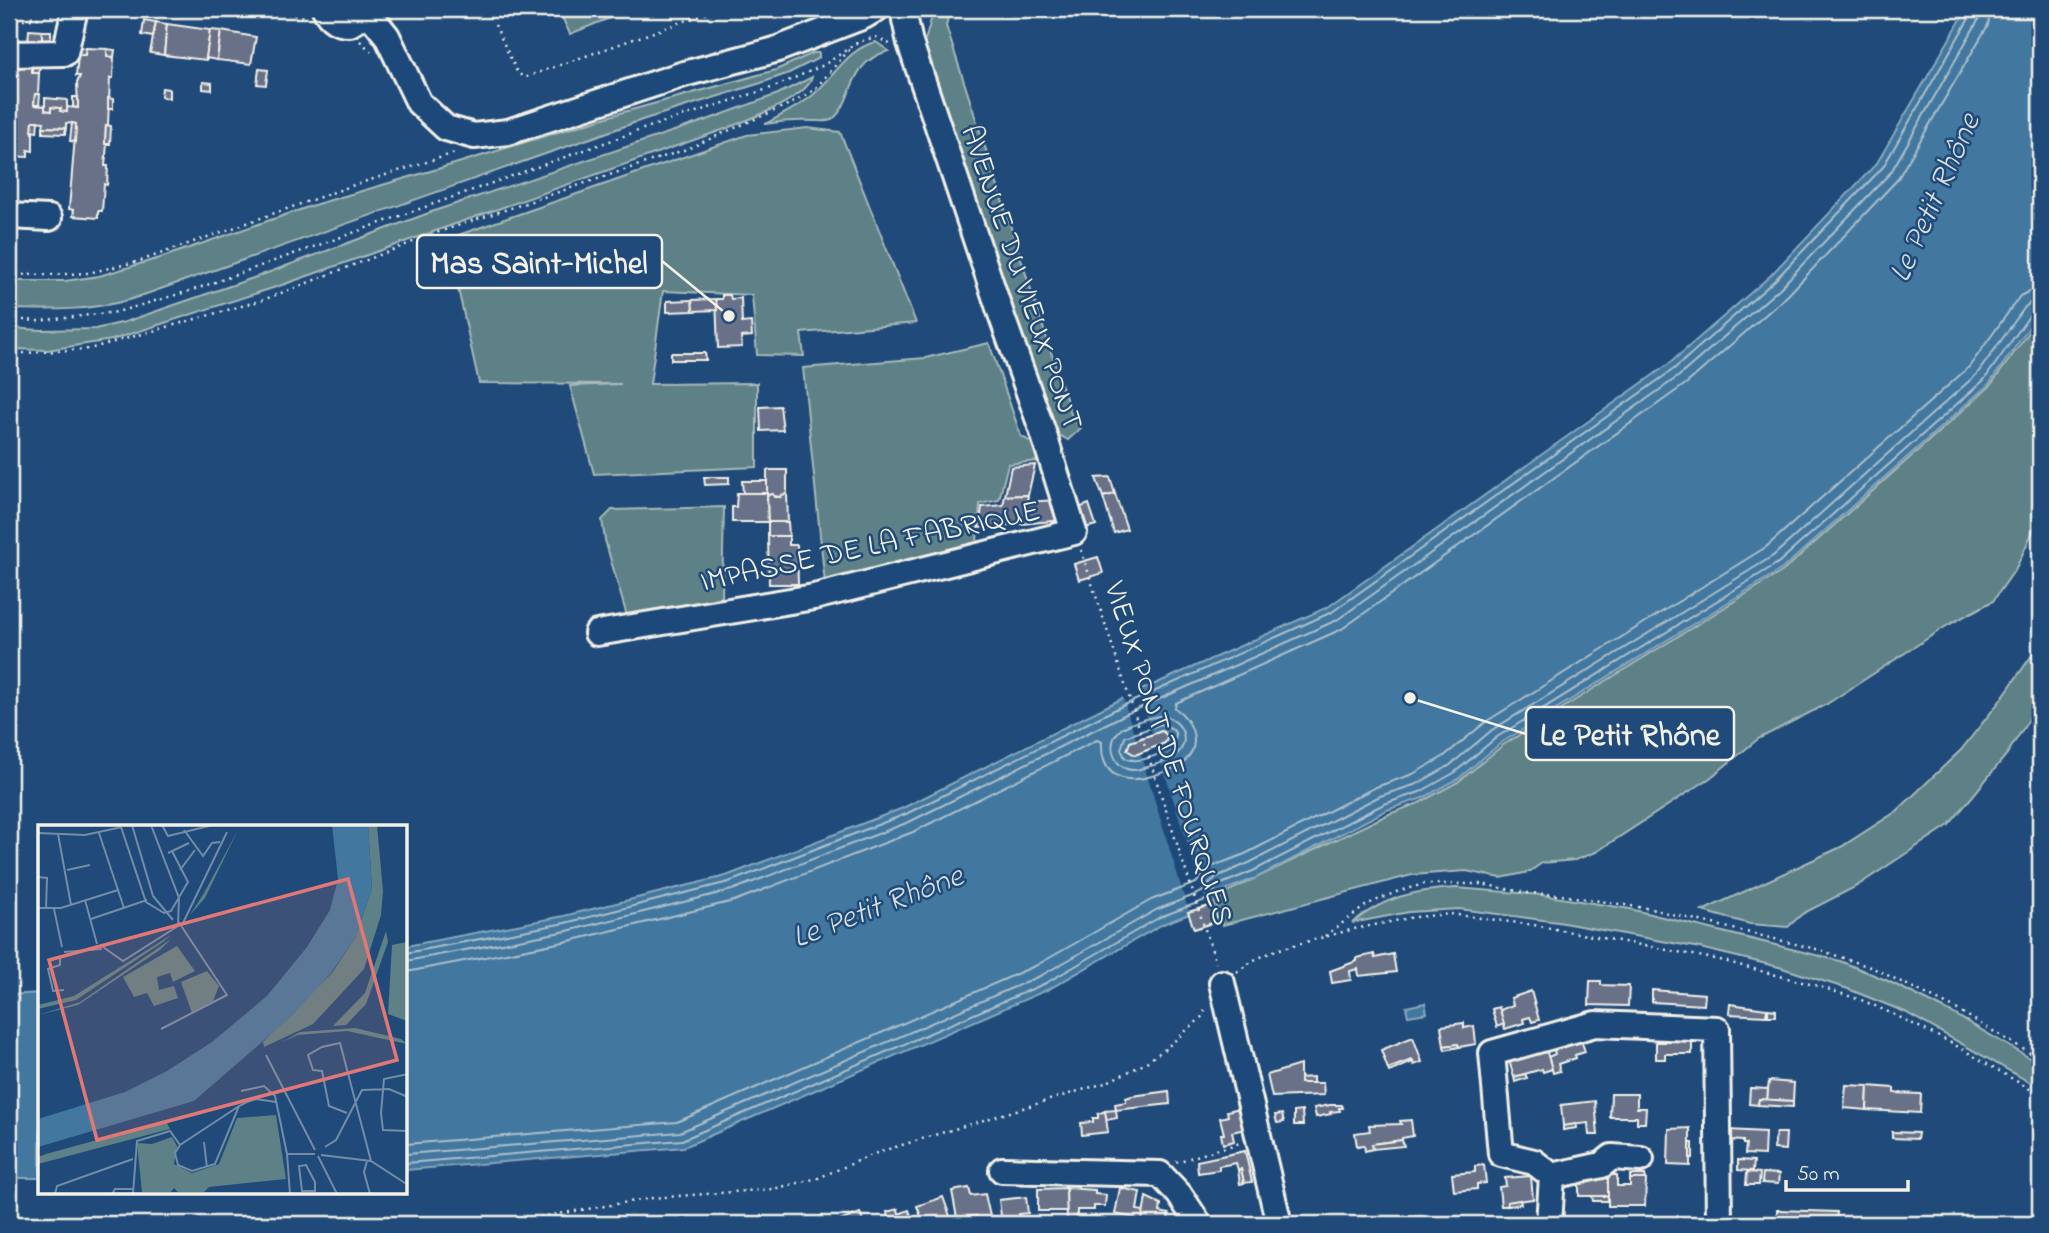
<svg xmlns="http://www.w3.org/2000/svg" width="2049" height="1233" viewBox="0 0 2049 1233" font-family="'Indie Flower',sans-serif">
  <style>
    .green { fill: #5d8187; stroke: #a8b9b8; stroke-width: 2 }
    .water { fill: #42779f; stroke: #89a8bc; stroke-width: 2; fill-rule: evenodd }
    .pier { fill: #1f4a7a }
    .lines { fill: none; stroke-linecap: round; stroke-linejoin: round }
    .shore { stroke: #adc0cb; stroke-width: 2 }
    .building { fill: #677187; stroke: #f4f1e8; stroke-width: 2 }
    .minor-casing { stroke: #f4f1e8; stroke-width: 30 }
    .path { stroke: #f4f1e8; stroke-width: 2.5; stroke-dasharray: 2 5; stroke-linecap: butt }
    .minor { stroke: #1f4a7a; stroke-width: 24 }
    .labels { text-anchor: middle; stroke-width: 5; stroke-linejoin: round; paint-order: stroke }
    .street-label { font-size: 30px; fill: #f4f1e8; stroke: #1f4a7a }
    .water-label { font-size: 32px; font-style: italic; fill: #d9dfdd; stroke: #1f4a7a }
    .inset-road { fill: none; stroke: #748da6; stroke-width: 2 }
    .view { fill: #e27875; fill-opacity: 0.15; stroke: #e27875; stroke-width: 3.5 }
    .inset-edge { fill: none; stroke: #f4f1e8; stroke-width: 3.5 }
    .leader { fill: none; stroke: #f4f1e8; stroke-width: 2.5 }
    .callout-dot { fill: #f4f1e8; stroke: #1f4a7a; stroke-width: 2.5 }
    .callout { fill: #1f4a7a; stroke: #f4f1e8; stroke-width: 2.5 }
    .callout-label { font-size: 32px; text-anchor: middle; font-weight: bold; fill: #f4f1e8 }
  </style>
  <rect width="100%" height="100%" fill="#1f4a7a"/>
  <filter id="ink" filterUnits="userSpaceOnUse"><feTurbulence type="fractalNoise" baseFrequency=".0143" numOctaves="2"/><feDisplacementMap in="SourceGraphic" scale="14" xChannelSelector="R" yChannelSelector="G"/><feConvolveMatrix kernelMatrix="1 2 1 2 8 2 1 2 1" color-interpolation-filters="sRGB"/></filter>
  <g filter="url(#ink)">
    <g class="green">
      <polygon points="558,9 618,9 620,14 570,34"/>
      <path d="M936,9H959L948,17L946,26L1072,417L1081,428L1068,440L1059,435L1052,425L1027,362L922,45C929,37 928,20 936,9Z"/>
      <path d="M876,42L889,51C845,62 855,105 831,120C827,122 819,121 814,121C797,120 782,121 765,124C781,115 799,107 813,95C834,77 848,48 876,42Z"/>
      <path d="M813,53H819V58L789,73L761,83L645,119L132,299C91,311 50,310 9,309V281H65L99,276L160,258L317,204L458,163L620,113L776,70Z"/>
      <path d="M812,77C807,99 746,120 725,129L282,285L112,340L47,350L9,349V328L41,330L95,329L125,322L259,276L437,210L707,120L778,94Z"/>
      <polygon points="807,128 840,132 916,323 801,333 804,356 757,355 752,295 663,291 650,384 757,383 757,467 594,474 570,386 621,384 479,383 447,239 747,135"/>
      <polygon points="2040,317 2040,516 2016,568 1993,601 1948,625 1827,704 1758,739 1710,778 1596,852 1575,860 1542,863 1529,872 1501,878 1466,871 1412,875 1223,925 1216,904 1225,893 1389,814 1419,803 1458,782 1503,745 1783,571 1990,386"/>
      <polygon points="989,343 1021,436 1031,442 1039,461 1008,464 999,500 980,504 977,542 971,544 962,555 825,584 803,368 925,358"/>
      <polygon points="724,507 722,597 627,616 605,540 602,520 612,510"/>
      <polygon points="2040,644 2040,702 2007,754 1949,825 1857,886 1802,914 1788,927 1750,924 1702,911 1841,847 1897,811 1961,750 1999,702"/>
      <path d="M1456,888L1542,895L1630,909L1840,961L1886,980L1952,1013L2040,1064V1088L1905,1012L1848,989L1779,967L1700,948L1558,922L1459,909L1409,912L1352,923C1384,897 1415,890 1456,888Z"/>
    </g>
    <g class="water">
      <path d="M1967,9H2040V312L1989,384L1782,569L1501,743L1458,779L1423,798L1387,810L1256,878L1222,891L1213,905L1163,924L1049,989L684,1147L406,1170V946L564,916L726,876L903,808L1119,700L1328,607L1670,363L1770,276L1877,163ZM1162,731L1168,736L1165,743L1135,755L1128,750L1130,742Z"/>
      <polygon points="40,993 40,1178 9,1178 9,995"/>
      <polygon points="1425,1003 1427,1013 1408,1016 1406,1007"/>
    </g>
    <g class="pier">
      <polygon points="1138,688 1154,738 1137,743 1122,695"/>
      <polygon points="1155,743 1209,910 1190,916 1139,749"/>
    </g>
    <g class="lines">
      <g class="shore">
        <path d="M1160,716C1180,717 1193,740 1176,755C1168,762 1151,766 1140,769C1118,776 1103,747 1119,731C1128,722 1149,718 1160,716Z"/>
        <path d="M1161,724C1202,735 1146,769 1125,758L1121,749L1125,737Z"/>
        <polyline points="406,953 565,923 729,882 906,814 1122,706 1332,612 1674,369 1774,281 1883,167 1971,15 1972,9"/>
        <polyline points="406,961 567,931 732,890 909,822 1126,714 1337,620 1679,376 1780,288 1891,172 1979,19 1981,9"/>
        <path d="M406,972L569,941L734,901L913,832L1097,740L1102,742C1100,780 1128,785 1158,774C1166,771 1176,769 1183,763C1203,745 1193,721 1175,708L1176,703L1342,629L1687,383L1788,295L1897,180L1988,25L1991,9"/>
        <polyline points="406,1144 677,1122 1037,965 1151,900 1196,883 1211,867 1245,854 1376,787 1413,774 1443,757 1487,721 1766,547 1969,367 2020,296 2030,291 2040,290"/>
        <polyline points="406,1154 680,1132 1042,975 1156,910 1202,892 1216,877 1249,863 1380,796 1417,784 1449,766 1492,730 1773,556 1977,374 2025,307 2031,302 2040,300"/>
        <polyline points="406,1163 682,1140 1046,983 1160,917 1208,899 1219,885 1253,871 1384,804 1420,792 1454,773 1497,737 1778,563 1984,380 2032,312 2040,309"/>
      </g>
    </g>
    <g class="building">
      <polygon points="144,20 156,22 153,37 142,35"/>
      <polygon points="156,22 167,24 164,55 150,53"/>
      <polygon points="167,24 210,30 206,60 164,55"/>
      <polygon points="29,30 42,31 42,43 28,42"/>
      <polygon points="210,30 221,31 217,60 206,58"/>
      <rect x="42" y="31" width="9" height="12"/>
      <polygon points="221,31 256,37 251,64 217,60"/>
      <polygon points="78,47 86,48 85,55 78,55"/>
      <polygon points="86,48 107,49 107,56 114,57 113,78 110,78 108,125 106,125 105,144 107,144 105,166 108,166 107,185 104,184 102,211 98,211 98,218 73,216 74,210 69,209 76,124 66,123 66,128 43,127 44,122 33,121 33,151 28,150 28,157 9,156 9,71 11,64 32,66 32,73 39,73 38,94 35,94 34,105 45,106 45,110 51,111 51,107 61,108 60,111 67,112 67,107 78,108 77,83 80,76 76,76 78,55 85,55"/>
      <polygon points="107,49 115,50 114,57 107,56"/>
      <polygon points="32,66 40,66 39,73 32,73"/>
      <polygon points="259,69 268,70 266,85 257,84"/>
      <polygon points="203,82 212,83 212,90 203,89"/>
      <polygon points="162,88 169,89 169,98 161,97"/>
      <polygon points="35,94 40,94 39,105 34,105"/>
      <polygon points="73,97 78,97 78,108 73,107"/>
      <polygon points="45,98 67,100 67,112 60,111 61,108 51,107 51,111 45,110"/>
      <polygon points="108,98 113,99 113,109 108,109"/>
      <polygon points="33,121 38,121 37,132 32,131"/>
      <polygon points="72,123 76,124 75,142 70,141"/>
      <polygon points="106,125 111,126 110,144 105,144"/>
      <polygon points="43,127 66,128 65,134 43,133"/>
      <polygon points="722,295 730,295 731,299 741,298 742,323 751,322 752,336 741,337 742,347 718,348 716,299 722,299"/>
      <polygon points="716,299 717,310 693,311 692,300"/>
      <polygon points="692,300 693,311 667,312 667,301"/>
      <polygon points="671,353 705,353 706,360 671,360"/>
      <polygon points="780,406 783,430 761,431 760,407"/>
      <polygon points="1035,465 1028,495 1005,496 1011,467"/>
      <polygon points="767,470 787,470 787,494 781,495 781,497 767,495"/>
      <polygon points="704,477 729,477 729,484 705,485"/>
      <polygon points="1110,477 1115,494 1103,497 1096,478"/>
      <polygon points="742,481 767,481 767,493 743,493"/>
      <polygon points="737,493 767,493 768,522 732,522 732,507 736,507"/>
      <polygon points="773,494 774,497 781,497 781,495 787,494 788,522 768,522 767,495"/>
      <polygon points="1115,494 1127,529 1114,533 1103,497"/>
      <polygon points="1028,495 1027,502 1056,500 1064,520 979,528 982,507 1003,505 1005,496"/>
      <polygon points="1089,504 1096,525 1082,529 1076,509"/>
      <polygon points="768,522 788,522 789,536 768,536"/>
      <polygon points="768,536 789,536 789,545 797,545 798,584 769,584"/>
      <polygon points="1098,557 1103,573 1079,580 1074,564"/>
      <polygon points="1162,731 1168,736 1165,743 1135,755 1127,750 1130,742"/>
      <polygon points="1213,905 1218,921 1194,929 1188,912"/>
      <polygon points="1374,954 1375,958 1393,954 1396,972 1359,976 1358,969 1350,971 1351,980 1332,983 1330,971 1357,961 1357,958"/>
      <polygon points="1590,981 1601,981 1601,985 1629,986 1628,1006 1589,1005"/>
      <polygon points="1652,990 1705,994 1704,1005 1652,1002"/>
      <polygon points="1531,991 1539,1020 1532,1022 1530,1017 1523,1019 1524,1023 1505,1029 1500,1010 1513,1005 1511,998"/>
      <polygon points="1730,1004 1767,1009 1766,1016 1729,1014"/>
      <polygon points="1499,1007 1504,1024 1497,1027 1492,1009"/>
      <polygon points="1768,1009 1776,1010 1776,1016 1768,1016"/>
      <polygon points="1464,1023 1464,1028 1474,1026 1476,1044 1459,1047 1458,1044 1444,1046 1441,1026"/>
      <polygon points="1665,1034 1692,1035 1692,1054 1665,1054 1665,1059 1656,1059 1656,1042 1665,1042"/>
      <polygon points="1580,1036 1585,1052 1575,1055 1576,1058 1558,1064 1560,1071 1553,1073 1548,1057 1555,1054 1552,1044"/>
      <polygon points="1413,1037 1422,1062 1414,1065 1412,1060 1388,1069 1381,1050"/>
      <polygon points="1458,1044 1459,1047 1445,1050 1444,1046"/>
      <polygon points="1545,1046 1552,1069 1543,1072 1542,1069 1514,1077 1508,1057"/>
      <polygon points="1412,1060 1413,1062 1389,1072 1388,1069"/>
      <polygon points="1300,1065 1300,1083 1323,1083 1324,1095 1272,1097 1267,1075"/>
      <polygon points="1525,1074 1527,1078 1515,1082 1514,1077"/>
      <polygon points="1313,1077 1313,1083 1300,1083 1300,1078"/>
      <polygon points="1769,1081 1794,1083 1793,1101 1767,1100"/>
      <polygon points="1846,1085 1868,1086 1867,1110 1844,1108"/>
      <polygon points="1868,1086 1894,1088 1894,1093 1921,1094 1920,1113 1867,1110"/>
      <polygon points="1750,1088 1768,1089 1767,1100 1759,1099 1758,1105 1749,1104"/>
      <polygon points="1169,1091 1170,1104 1116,1110 1115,1104 1126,1102 1126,1098 1132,1096"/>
      <polygon points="1611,1094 1637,1094 1637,1108 1646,1108 1645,1123 1637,1123 1637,1117 1610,1117"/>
      <polygon points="1759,1099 1793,1101 1793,1107 1758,1105"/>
      <polygon points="1595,1101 1598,1135 1589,1135 1588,1123 1563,1126 1561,1105"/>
      <polygon points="1330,1105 1342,1105 1343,1108 1339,1108 1340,1111 1330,1112 1331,1114 1316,1117 1314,1108"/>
      <polygon points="1244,1107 1249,1128 1232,1132 1234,1141 1223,1144 1221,1134 1224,1134 1220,1118 1228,1116 1227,1111"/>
      <polygon points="1116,1110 1117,1118 1106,1120 1105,1111"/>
      <polygon points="1105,1111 1108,1132 1082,1135 1081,1123 1093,1122 1093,1118 1098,1118 1098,1114"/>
      <polygon points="1302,1111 1303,1125 1294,1125 1294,1112"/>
      <polygon points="1282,1114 1284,1122 1277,1123 1275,1115"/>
      <polygon points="1411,1120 1413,1136 1402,1138 1402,1140 1372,1144 1373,1149 1365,1151 1364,1145 1357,1146 1355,1133 1370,1131 1369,1125 1401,1124 1400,1121"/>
      <polygon points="1576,1124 1577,1128 1563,1130 1563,1126"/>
      <polygon points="1690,1128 1690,1166 1668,1165 1669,1129"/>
      <polygon points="1728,1130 1765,1132 1764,1155 1745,1154 1746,1144 1743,1144 1743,1141 1727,1140"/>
      <polygon points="1892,1132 1918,1133 1917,1139 1892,1138"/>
      <polygon points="1776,1133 1786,1133 1785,1150 1774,1149"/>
      <polygon points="1402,1140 1404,1146 1373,1149 1372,1144"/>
      <rect x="1690" y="1143" width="3" height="15"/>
      <polygon points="1245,1151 1252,1182 1244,1183 1241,1169 1238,1170 1236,1163 1219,1166 1219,1170 1198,1173 1197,1161"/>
      <polygon points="1738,1160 1754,1161 1753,1171 1738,1170"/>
      <polygon points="1484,1165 1486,1183 1477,1184 1477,1189 1454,1191 1452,1174 1475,1172 1475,1166"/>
      <polygon points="1241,1169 1244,1183 1240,1184 1238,1170"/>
      <polygon points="1747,1172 1760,1173 1759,1185 1746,1185"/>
      <polygon points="1763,1173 1779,1174 1778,1184 1762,1183"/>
      <rect x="1579" y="1175" width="29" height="21"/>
      <polygon points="1608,1175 1617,1175 1617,1186 1630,1186 1630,1179 1646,1179 1645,1206 1608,1206"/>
      <polygon points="1630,1175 1645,1175 1646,1179 1630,1179"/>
      <polygon points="1531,1176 1533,1199 1507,1202 1508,1206 1501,1206 1499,1187 1506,1186 1505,1178"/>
      <polygon points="969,1188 971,1196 985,1194 991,1221 978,1223 977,1216 957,1218 952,1191"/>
      <polygon points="1066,1188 1067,1211 1038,1211 1038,1189"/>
      <polygon points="1066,1188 1095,1190 1095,1194 1106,1195 1105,1206 1094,1206 1094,1210 1077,1210 1077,1220 1067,1220"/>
      <polygon points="1120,1188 1140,1192 1137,1210 1144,1211 1141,1224 1134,1224 1135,1218 1115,1214"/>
      <polygon points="1592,1196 1608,1196 1608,1201 1593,1201"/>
      <polygon points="943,1197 951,1219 943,1222 941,1218 924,1224 917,1206"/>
      <polygon points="1026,1197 1028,1213 1019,1214 1021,1224 1002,1224 999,1200"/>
      <polygon points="1146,1197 1161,1204 1160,1212 1169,1214 1167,1224 1142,1222"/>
      <polygon points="1520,1200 1521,1204 1508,1206 1507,1202"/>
      <polygon points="898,1209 899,1214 909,1210 914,1224 883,1224 889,1220 887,1212"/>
      <polygon points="1777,1210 1837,1212 1836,1224 1777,1221"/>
      <polygon points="860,1213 863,1220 854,1224 832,1224"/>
      <polygon points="977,1216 978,1222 958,1224 957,1218"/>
      <polygon points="941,1218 943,1222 924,1224"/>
    </g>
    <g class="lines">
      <defs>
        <g id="minor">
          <path d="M325,9C330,20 338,24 350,24L362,17L366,9"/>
          <polyline points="366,10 387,36 419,103 446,128 474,136 508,132 684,74 775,50 864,16 876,9"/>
          <polyline points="9,54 65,53 75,9"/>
          <polyline points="9,216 49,218"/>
          <polyline points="597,633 814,597 1074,532 1043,432 1002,317 910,43 905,20"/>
          <polyline points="1222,983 1279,1224"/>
          <polyline points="1002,1170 1160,1174 1179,1194 1199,1224"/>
          <polyline points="1552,1176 1602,1165 1612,1157 1641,1159"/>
          <polyline points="1549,1224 1552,1176 1534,1162 1501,1154 1492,1053 1595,1024 1717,1029 1719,1224"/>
        </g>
      </defs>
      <use href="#minor" class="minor-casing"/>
      <g class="path">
        <polyline points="30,9 32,18"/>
        <polyline points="260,9 306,17"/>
        <polyline points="9,22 54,16"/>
        <polyline points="495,25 518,74 526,77 719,9"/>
        <polyline points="360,41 371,51"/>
        <polyline points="9,274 45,275 88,273 140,261 351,186 455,153"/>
        <polyline points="9,319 38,321 117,312 193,290 646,128 774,87 824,65 858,42 876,37 890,44"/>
        <polyline points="9,354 89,349 263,300 439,232 687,149 794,102 814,90 850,49"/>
        <polyline points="1081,550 1216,963"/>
        <polyline points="1325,936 1368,904 1399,891 1424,884 1481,884 1528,893 1561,895 1651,909 1820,950 1873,968 1956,1009 2040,1059"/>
        <polyline points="1237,972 1254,960 1276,950 1354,929 1415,917 1450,914 1534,925 1720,960 1821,987 1864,1001 1897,1016 1955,1045 2040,1095"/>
        <polyline points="1176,1162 1240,1143"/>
        <polyline points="499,1224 652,1198 773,1189 818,1178 879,1152 1105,1083 1142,1065 1165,1049 1201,1018 1206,1008"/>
      </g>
      <use href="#minor" class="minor"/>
    </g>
  </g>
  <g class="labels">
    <g class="street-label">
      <text transform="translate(1023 277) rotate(71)" y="10">AVENUE DU VIEUX PONT</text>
      <text transform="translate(870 545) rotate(-12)" y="10">IMPASSE DE LA FABRIQUE</text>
      <text transform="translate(1170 753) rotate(72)" y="10">VIEUX PONT DE FOURQUES</text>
    </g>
    <g class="water-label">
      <text transform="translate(1933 197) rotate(-66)" y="11">Le Petit Rhône</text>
      <text transform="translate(877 905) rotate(-21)" y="11">Le Petit Rhône</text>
    </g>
  </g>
  <g transform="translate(38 825)">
    <rect width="369" height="369" fill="#1f4a7a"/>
    <path d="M330,0H339L345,66L343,90L326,144L275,199L226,222L225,217L294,148L317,113L334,63ZM200,5L167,73L152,90L166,68ZM348,106L350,117L328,179L308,200L295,201L327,168ZM133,110L125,117L38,175L0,184V180L36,171ZM133,114L122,125L40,180L0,190L42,177ZM369,117H370L369,196L350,189L354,120ZM139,121L157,146L135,157L132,148L119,152L121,165L136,161L140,173L116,181L109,168L96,172L85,152ZM169,146L181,161L175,176L154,188L143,157ZM317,203L363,214L369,219L309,206L260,210L244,217L262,207ZM238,290L248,354L171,362L166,367H140L136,363L133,367H104L99,318L114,319L134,312L139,321L136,339L154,348L181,339L199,293ZM128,296L132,304L0,339V332L8,329Z" fill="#5d8187"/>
    <path d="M294,0H330L334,63L317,113L293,148L254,191L156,276L0,322V294L87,267L129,246L174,217L229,171L269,122L292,85L300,54Z" fill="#42779f"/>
    <path class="inset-road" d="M94,0L115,71L135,95M113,0L141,73L140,100M124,0L130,11L175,0M83,2L108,77L126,88L133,86L150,57L134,26M146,5L165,31L174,18L182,17M0,8L47,10L84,2M61,8L86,83M20,9L33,80M130,28L151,18M29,45L52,40M142,45L157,25M0,52L9,53L8,84M47,75L59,119M0,83H23L80,65M16,84L24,122M53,94L109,75M144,100L189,7M65,122L85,136L140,101M26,127L64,124M22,131V140L10,144L15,166L26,165M123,204L189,170L140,96M228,230L277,325M370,249L346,254L343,288L345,305L370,306M203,266L226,261L237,271L249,329L252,369M201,281L177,339L154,346L140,340L137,328L142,320L189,289L201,281L209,277L218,274L238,277M309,288L291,281L284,246L275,245L270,230L284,222L302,218L333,336M166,317L169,343M287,322L298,315L324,265L351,264L370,272M249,329H277M283,330L333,336L370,360M280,331L299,369M329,336L326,347L332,369M268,340L277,357V366H264L261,341ZM17,369L19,361L95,334M74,369L77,364H95M95,369L99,316L132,306L142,320"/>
    <path class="view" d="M310,54L359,235L59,315L11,135Z"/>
    <rect width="369" height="369" class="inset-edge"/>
  </g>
  <path class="leader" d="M729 316L662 261M1410 698L1526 734"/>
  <g class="callout-dot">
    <circle cx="729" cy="316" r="7"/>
    <circle cx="1410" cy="698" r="7"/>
  </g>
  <g class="callout">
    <rect x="417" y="235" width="245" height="53" rx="7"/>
    <rect x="1526" y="707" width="208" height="53" rx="7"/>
  </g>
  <g class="callout-label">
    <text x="539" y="273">Mas Saint-Michel</text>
    <text x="1630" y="745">Le Petit Rhône</text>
  </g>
  <rect width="2049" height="1233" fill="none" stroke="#1f4a7a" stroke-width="35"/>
  <rect x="18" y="18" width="2014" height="1198" fill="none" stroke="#f4f1e8" stroke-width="2.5" filter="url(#ink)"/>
  <path d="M1786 1180v10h122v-10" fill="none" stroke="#f4f1e8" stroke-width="3.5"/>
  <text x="1797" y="1180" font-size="21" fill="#f4f1e8" stroke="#1f4a7a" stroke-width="5" paint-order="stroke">50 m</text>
</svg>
